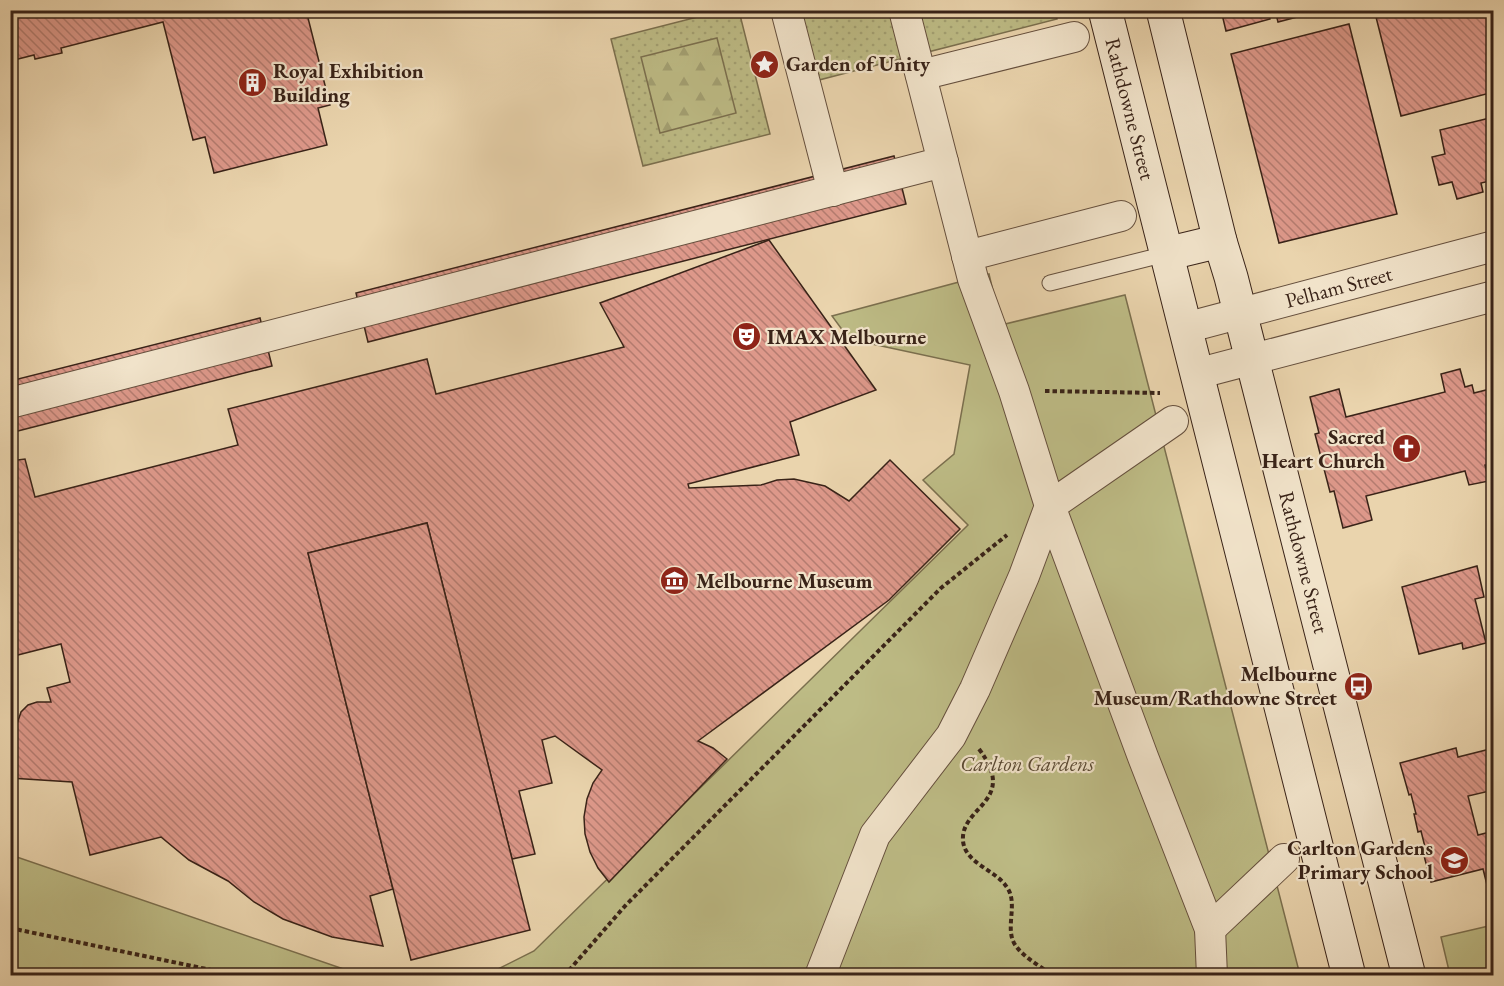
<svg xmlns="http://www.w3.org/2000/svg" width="1504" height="986" viewBox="0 0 1504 986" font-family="'EB Garamond',serif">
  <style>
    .grass { fill: url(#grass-dots); stroke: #7b6f4e; stroke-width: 1.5 }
    .forest { fill: url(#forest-firs); stroke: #7b6f4e; stroke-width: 1.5 }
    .park { fill: #bdbb85; stroke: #7b6f4e; stroke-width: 1.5 }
    .building { fill: url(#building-back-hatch); stroke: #392318; stroke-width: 1.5 }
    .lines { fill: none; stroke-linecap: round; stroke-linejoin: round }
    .lane-casing { stroke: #654f3d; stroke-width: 17 }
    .street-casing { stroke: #654f3d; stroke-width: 32 }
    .secondary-casing { stroke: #392318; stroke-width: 35 }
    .path { stroke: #392318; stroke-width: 4; stroke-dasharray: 4.5 3; stroke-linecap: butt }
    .lane { stroke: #f1e3ca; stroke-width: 15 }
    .street { stroke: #f1e3ca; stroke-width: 30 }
    .secondary { stroke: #f1e3ca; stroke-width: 33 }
    .labels { text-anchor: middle; stroke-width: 4.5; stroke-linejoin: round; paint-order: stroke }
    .poi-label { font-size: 21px; font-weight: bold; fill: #392318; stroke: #f1e3ca; text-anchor: start }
    .street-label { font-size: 21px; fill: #392318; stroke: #f1e3ca }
    .park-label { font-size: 21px; font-style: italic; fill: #5a4933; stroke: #f1e3ca }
  </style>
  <defs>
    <pattern id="grass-dots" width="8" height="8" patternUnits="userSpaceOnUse" patternTransform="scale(1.5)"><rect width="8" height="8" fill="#bdbb85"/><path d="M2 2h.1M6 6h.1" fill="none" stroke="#a3a072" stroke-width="1.8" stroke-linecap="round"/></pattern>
    <pattern id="forest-firs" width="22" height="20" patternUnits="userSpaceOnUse" patternTransform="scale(1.5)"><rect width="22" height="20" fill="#bdbb85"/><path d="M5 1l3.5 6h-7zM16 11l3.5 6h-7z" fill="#a3a072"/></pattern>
    <pattern id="building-back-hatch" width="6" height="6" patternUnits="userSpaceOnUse" patternTransform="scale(1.5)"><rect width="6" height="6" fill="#dd988a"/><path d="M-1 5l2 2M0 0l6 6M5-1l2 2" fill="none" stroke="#b47c70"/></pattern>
  </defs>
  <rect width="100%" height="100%" fill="#ead4ad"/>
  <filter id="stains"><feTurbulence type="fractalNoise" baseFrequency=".00333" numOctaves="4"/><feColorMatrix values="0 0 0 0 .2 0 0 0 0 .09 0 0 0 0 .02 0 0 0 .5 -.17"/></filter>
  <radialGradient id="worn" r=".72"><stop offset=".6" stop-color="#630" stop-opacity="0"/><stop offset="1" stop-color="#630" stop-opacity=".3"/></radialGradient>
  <g class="grass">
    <polygon points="721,11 739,11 770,134 643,166 611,39"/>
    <polygon points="801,11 892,11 904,58 819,80"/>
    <polygon points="909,11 1055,11 1057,19 920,54"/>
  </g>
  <polygon class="forest" points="717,38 736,113 660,133 641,57"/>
  <g class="park">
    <polygon points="989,274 1001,325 1125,295 1300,975 484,976 534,951 968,525 923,480 954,454 970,365 849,339 832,316"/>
    <polygon points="10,855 11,855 361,975 11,975"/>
    <polygon points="1493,925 1493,975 1450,975 1441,937"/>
  </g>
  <g class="building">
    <polygon points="10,10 306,10 330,105 318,108 327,145 214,173 205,137 193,140 163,22 61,48 62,53 35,59 34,55 10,61"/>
    <polygon points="1221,10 1272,10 1268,11 1270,19 1226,31"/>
    <polygon points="1275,10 1304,10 1305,15 1278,22"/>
    <polygon points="1388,10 1494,10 1494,92 1401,116 1376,17"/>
    <polygon points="1349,24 1397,214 1279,243 1231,54"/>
    <polygon points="1494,117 1494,180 1481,183 1483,192 1457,199 1452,182 1439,185 1432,157 1445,154 1440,130"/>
    <polygon points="894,156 906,204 368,342 356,293"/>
    <polygon points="769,240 876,390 790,422 799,455 688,484 689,488 761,485 777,480 794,479 825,486 849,501 890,460 960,529 889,600 698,741 713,748 727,759 609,882 598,868 590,852 585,834 584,817 587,799 593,783 602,770 555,736 542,740 552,783 519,791 535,854 512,859 427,523 308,553 393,889 370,896 383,946 332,937 283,919 254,902 228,881 189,860 161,837 90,855 72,782 10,778 10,731 16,727 21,712 28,705 37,702 51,702 47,688 70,682 61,644 10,657 10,461 25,459 35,497 238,445 228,409 328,384 427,359 436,394 624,347 600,303"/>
    <polygon points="260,318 272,366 10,433 10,381"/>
    <polygon points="1460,369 1465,387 1472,385 1474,393 1494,388 1494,471 1492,464 1485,465 1489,481 1469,485 1465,471 1366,496 1372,520 1343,528 1334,491 1330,492 1315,434 1319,433 1310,397 1339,389 1346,417 1445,392 1441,374"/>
    <polygon points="427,523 530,930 411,960 308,553"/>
    <polygon points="1477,566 1484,597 1475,599 1486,643 1463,649 1462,643 1419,654 1402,587"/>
    <polygon points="1456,748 1458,757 1494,748 1494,790 1468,796 1478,835 1494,831 1494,888 1488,889 1483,869 1431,882 1423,852 1426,851 1421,831 1418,832 1414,814 1416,814 1411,794 1409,795 1400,763"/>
  </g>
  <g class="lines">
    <defs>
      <polyline id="lane" points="1050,283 1166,254"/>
      <g id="street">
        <polyline points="786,10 833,191"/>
        <polyline points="904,10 973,279 1014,391 1050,506 1143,757 1210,929 1212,976"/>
        <polyline points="921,75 1074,37"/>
        <polyline points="967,256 1121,216"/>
        <path id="s1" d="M1185,328L1494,246"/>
        <polyline points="1196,374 1494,296"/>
        <polyline points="10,403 943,162"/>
        <polyline points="1210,929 1284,859"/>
        <polyline points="820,976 875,835 951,736 975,689 1024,576 1050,506 1173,421"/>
      </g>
      <g id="secondary">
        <path id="s2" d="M1105,10L1349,976"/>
        <path id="s3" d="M1163,10L1220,241L1231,277L1409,976"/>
        <polyline points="1166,254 1220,241"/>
      </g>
    </defs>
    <use href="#lane" class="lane-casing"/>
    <use href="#street" class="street-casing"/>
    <use href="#secondary" class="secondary-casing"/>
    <g class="path">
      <polyline points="1045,391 1160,393"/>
      <path d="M979,749C1019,802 960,806 963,841C965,863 995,870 1006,886C1019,902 1005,926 1014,943C1022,957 1041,966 1053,976"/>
      <polyline points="10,928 240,976"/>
      <polyline points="564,976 625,906 941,588 1007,535"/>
    </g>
    <use href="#lane" class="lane"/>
    <use href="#street" class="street"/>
    <use href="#secondary" class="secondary"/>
  </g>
  <defs>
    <symbol id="sight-disc" viewBox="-11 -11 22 22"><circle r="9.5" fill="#8f2418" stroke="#f1e3ca"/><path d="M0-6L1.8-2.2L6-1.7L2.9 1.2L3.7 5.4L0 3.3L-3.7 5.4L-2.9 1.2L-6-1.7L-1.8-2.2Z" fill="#fff"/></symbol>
    <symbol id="building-disc" viewBox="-11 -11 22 22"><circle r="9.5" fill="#8f2418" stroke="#f1e3ca"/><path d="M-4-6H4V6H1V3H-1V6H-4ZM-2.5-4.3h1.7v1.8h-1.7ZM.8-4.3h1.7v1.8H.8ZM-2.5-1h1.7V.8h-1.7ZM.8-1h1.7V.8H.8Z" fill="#fff"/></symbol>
    <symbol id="theatre-disc" viewBox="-11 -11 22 22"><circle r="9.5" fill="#8f2418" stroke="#f1e3ca"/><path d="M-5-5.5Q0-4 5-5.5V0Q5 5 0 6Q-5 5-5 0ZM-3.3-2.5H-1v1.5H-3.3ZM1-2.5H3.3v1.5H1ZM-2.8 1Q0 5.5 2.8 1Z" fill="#fff"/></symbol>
    <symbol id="church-disc" viewBox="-11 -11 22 22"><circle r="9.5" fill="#8f2418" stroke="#f1e3ca"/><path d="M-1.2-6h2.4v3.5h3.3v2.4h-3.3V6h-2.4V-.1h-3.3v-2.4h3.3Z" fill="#fff"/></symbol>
    <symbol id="museum-disc" viewBox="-11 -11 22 22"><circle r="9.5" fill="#8f2418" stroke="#f1e3ca"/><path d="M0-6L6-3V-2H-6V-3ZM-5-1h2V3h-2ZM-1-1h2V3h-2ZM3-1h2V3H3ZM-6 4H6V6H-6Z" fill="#fff"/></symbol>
    <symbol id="bus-disc" viewBox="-11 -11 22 22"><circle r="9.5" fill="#8f2418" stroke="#f1e3ca"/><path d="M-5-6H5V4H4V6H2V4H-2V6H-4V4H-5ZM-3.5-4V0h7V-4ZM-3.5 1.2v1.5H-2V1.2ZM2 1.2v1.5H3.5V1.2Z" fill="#fff"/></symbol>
    <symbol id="school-disc" viewBox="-11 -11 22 22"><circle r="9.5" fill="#8f2418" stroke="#f1e3ca"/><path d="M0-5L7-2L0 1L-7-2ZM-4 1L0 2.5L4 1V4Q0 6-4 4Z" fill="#fff"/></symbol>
  </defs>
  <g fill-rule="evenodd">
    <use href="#sight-disc" x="748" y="48" width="33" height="33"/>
    <use href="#building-disc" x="236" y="66" width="33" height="33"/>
    <use href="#theatre-disc" x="730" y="320" width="33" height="33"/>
    <use href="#church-disc" x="1390" y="432" width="33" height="33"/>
    <use href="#museum-disc" x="658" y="564" width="33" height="33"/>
    <use href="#bus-disc" x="1342" y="670" width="33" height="33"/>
    <use href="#school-disc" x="1438" y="844" width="33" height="33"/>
  </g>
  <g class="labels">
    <g class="poi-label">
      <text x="786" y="71">Garden of Unity</text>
      <text x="273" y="78">Royal Exhibition<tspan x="273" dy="24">Building</tspan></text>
      <text x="767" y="344">IMAX Melbourne</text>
      <text x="1385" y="444" text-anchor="end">Sacred<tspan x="1385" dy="24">Heart Church</tspan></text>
      <text x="696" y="588">Melbourne Museum</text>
      <text x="1337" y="681" text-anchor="end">Melbourne<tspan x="1337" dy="24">Museum/Rathdowne Street</tspan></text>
      <text x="1433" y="855" text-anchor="end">Carlton Gardens<tspan x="1433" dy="24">Primary School</tspan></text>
    </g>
    <g class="street-label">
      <text dy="7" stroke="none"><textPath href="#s2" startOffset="102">Rathdowne Street</textPath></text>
      <text dy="7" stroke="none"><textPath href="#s1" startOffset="159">Pelham Street</textPath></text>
      <text dy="7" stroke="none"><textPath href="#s3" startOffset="570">Rathdowne Street</textPath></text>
    </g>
    <g class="park-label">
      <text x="1027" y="771">Carlton Gardens</text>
    </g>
  </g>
  <rect width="1504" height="986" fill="none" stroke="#ead4ad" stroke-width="36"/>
  <rect x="12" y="12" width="1480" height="962" fill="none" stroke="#392318" stroke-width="3"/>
  <rect x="18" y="18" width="1468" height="950" fill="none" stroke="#392318" stroke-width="1.5"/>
  <rect width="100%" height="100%" filter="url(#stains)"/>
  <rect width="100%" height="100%" fill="url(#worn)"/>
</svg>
